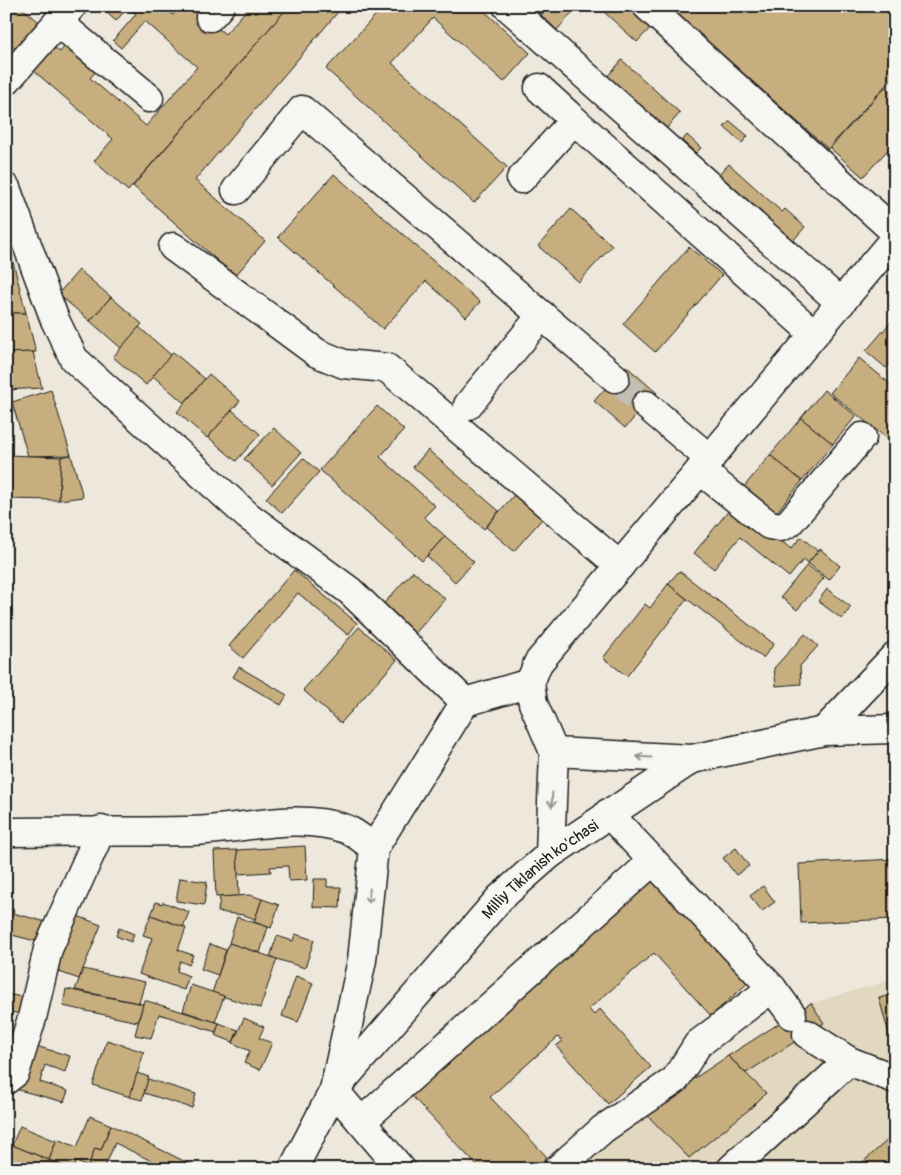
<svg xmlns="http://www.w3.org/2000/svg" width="901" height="1175" viewBox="0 0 901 1175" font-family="Pangolin,sans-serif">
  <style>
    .built { fill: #e2d7bf }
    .building { fill: #c7ae7e; stroke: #1c1c1c }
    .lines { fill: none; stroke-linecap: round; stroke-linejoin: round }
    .minor-tunnel { stroke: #c3bfb5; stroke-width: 28; stroke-dasharray: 28 14; stroke-linecap: butt }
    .minor-casing { stroke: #1c1c1c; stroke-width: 31 }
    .major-casing { stroke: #1c1c1c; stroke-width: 31 }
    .minor { stroke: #f6f6f2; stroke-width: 28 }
    .major { stroke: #f6f6f2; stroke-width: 28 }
    .oneway { stroke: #949492 }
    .labels { text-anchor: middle; stroke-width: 4; stroke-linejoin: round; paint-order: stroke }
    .street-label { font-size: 16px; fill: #1c1c1c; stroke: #f6f6f2 }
  </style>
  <rect width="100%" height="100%" fill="#ede8db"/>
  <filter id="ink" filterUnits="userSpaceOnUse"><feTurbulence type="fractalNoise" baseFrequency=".02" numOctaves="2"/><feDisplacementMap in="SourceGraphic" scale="10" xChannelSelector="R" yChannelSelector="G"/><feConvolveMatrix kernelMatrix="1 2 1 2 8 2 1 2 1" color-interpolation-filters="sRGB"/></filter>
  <g filter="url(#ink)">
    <polygon class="built" points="895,979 895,1169 571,1169 728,1056 811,1003"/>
    <g class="building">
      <polygon points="6,6 20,6 39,22 16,49 6,41"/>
      <polygon points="99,6 163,6 173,15 180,6 193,6 225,34 250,6 289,6 128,191 94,161 113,139 34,71 54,47 60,52 70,40 100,66 90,78 146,126 197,67 145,21 121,48 113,41 136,14 128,7 116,21"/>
      <polygon points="289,6 343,6 195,180 265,241 235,276 133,186"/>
      <polygon points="384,6 479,6 530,53 504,82 433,18 392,63 507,167 474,203 326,69"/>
      <polygon points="530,6 549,6 541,15"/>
      <polygon points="549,6 578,6 557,30 541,15"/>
      <polygon points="607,6 630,6 652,26 637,42 603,11"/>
      <polygon points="668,6 895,6 895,75 828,149"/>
      <polygon points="622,60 680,113 665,130 606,78"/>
      <polygon points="885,87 895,96 895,142 863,177 830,148"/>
      <polygon points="730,121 748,136 742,143 724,127"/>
      <polygon points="687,135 701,148 696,153 682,141"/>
      <polygon points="729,164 782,212 785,209 805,227 790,244 716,178"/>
      <polygon points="334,174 480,302 466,317 426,281 383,329 278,237"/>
      <polygon points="571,209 612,246 579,282 538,246"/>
      <polygon points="6,238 7,238 26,313 6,313"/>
      <polygon points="689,247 722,275 655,352 623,324"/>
      <polygon points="79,270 111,297 90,321 58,294"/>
      <polygon points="111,297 142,324 121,348 90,321"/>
      <polygon points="6,313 26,313 36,352 6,353"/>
      <polygon points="895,317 895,358 886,368 866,351"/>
      <polygon points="139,327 171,355 146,385 113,357"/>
      <polygon points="33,352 42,388 6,390 6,353"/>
      <polygon points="173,352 205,379 184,403 153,376"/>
      <polygon points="859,358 895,388 895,445 830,393"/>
      <polygon points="626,366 657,393 625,428 594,401"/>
      <polygon points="209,374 240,401 207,438 177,412"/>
      <polygon points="51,390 71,455 28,456 12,402"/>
      <polygon points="824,390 856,416 833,444 801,418"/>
      <polygon points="377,406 404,430 380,457 435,506 424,517 445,536 422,561 320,470"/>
      <polygon points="232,410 260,434 236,461 208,437"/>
      <polygon points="801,418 833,444 802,481 770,455"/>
      <polygon points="274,428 301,453 272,485 244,459"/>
      <polygon points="428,450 499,511 484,529 413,467"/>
      <polygon points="6,455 61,457 59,500 6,499"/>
      <polygon points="71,455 83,497 59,500 61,457"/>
      <polygon points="770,455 802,481 775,514 743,488"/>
      <polygon points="303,458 319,472 282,513 266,498"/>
      <polygon points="521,487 549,511 514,551 486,527"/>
      <polygon points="735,503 791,549 801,537 818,551 808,563 804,559 789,577 740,537 714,569 694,553"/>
      <polygon points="445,536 474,562 455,582 427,556"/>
      <polygon points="820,549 840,566 829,580 808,563"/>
      <polygon points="807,565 824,578 797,610 781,597"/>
      <polygon points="294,570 357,623 348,635 298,593 243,658 229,646"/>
      <polygon points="413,571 445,599 412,637 380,608"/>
      <polygon points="679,571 774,644 763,658 668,584"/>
      <polygon points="668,584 687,599 627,676 603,658 645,604 650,608"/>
      <polygon points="827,589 851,607 842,619 818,601"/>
      <polygon points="359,627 397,660 341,723 303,690"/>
      <polygon points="805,634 818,646 800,666 801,684 776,686 774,668"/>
      <polygon points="239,667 287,695 281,705 233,677"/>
      <polygon points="305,846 307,880 289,881 288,866 270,867 271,872 238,874 237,850"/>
      <polygon points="736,848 749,866 736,875 723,858"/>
      <polygon points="237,850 239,896 216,897 214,851"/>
      <polygon points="895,859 895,919 801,923 799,864"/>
      <polygon points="658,876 752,979 711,1016 654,953 589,1009 594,1015 600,1009 651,1067 608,1104 556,1046 563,1041 558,1037 490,1097 547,1157 534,1169 480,1169 410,1094"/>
      <polygon points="180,878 207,882 204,905 176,901"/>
      <polygon points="314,879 327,879 327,887 341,887 340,908 313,907"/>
      <polygon points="763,886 775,902 762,911 750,896"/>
      <polygon points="250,895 262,899 255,919 244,915 218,912 220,897"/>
      <polygon points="262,899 279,905 271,928 254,922"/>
      <polygon points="156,902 162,904 163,902 189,912 183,927 151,915"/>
      <polygon points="6,909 14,909 12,918 6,917"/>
      <polygon points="67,912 101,925 79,979 48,968"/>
      <polygon points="13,913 50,923 47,944 8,934"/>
      <polygon points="151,915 186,928 178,950 193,955 189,965 180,961 177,971 189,976 184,990 139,974 152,938 143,935"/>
      <polygon points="237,917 268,927 260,953 229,943"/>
      <polygon points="119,928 134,934 131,942 116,936"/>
      <polygon points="295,934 314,940 305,968 270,957 277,936 293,941"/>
      <polygon points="229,943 277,959 260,1008 212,993"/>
      <polygon points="210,944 226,950 218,975 201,969"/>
      <polygon points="83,969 145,982 139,1003 75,990"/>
      <polygon points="296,976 313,983 298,1022 282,1016"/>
      <polygon points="191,985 224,996 215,1022 183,1011"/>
      <polygon points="66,989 143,1004 138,1022 63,1006"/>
      <polygon points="6,994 28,998 24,1015 7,1011 6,1017"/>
      <polygon points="895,994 895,1056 879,998"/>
      <polygon points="144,1000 219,1023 216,1032 159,1014 151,1038 135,1035"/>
      <polygon points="811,1003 824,1023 746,1073 728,1056"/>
      <polygon points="244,1018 264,1027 259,1038 272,1043 260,1070 244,1063 250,1051 233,1043"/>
      <polygon points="219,1023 238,1030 233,1042 215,1035"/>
      <polygon points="107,1040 144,1052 130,1097 93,1085"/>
      <polygon points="29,1044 70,1056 65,1072 45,1065 40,1082 68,1091 64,1102 15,1089"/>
      <polygon points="728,1056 766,1093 751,1108 689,1158 644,1112"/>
      <polygon points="137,1073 149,1077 142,1100 130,1097"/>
      <polygon points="148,1079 196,1094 192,1108 144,1093"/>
      <polygon points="90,1116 111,1125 101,1150 95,1148 88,1167 76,1162 74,1169 71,1169 49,1160 57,1139 77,1147"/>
      <polygon points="111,1125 200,1169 168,1169 115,1143 104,1169 88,1167 95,1148 101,1150"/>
      <polygon points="20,1126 56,1141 49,1160 12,1145"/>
      <polygon points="890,1138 895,1143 895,1169 855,1169"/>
      <polygon points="6,1142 12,1145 71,1169 6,1169"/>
    </g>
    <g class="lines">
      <polyline class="minor-tunnel" points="615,378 646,405"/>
      <defs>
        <g id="minor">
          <polyline points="507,6 841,303"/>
          <polyline points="647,6 895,232"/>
          <polyline points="210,17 220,6"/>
          <polyline points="58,22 149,98"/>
          <polyline points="6,81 72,6"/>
          <polyline points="539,88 574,120"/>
          <polyline points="521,179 574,120 814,334"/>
          <polyline points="6,188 55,320 74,359 248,516 350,591 465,702"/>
          <polyline points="236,190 302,110 615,378"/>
          <polyline points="173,247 317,353 344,364 387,368 620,566"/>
          <polyline points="468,405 542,315"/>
          <polyline points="646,405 710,459"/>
          <polyline points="700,470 769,525 781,527 789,523 862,437"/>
          <polyline points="824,731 895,656"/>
          <polyline points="554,752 692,759"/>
          <polyline points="608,813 772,988 792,1015"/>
          <path d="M6,832C66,831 126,832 186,831C238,831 294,811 346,829C356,833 366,842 374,848"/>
          <polyline points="550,854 554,752 533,703 530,683 538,663 895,238"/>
          <polyline points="807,1034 849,1061 895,1079"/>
          <polyline points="6,1080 15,1073 32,1018 48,949 101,830"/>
          <polyline points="361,1122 653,861"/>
          <polyline points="401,1169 334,1090 362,960 374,848 465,702 530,683"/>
          <polyline points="558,1169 603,1129 675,1080 698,1044 772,988"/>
          <polyline points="731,1169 849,1061"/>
        </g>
        <g id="major">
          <path id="s1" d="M293,1169L334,1090L500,898L550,854L692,759L824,731L895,729"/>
        </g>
      </defs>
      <use href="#minor" class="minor-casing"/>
      <use href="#major" class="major-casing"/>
      <use href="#minor" class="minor"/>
      <use href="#major" class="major"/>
    </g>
    <defs><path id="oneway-shaft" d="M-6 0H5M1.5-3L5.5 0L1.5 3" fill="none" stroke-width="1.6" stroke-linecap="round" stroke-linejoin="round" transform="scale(1.25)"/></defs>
    <g class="oneway">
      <use href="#oneway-shaft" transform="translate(644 757) rotate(-177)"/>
      <use href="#oneway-shaft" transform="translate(552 800) rotate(92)"/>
      <use href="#oneway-shaft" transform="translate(369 896) rotate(96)"/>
    </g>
  </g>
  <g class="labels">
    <g class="street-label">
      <text dy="6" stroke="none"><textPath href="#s1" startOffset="392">Milliy Tiklanish ko'chasi</textPath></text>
    </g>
  </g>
  <rect width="901" height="1175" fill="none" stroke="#f6f6f2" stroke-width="25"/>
  <rect x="12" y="12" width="876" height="1150" fill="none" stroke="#1c1c1c" stroke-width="2" filter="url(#ink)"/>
</svg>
